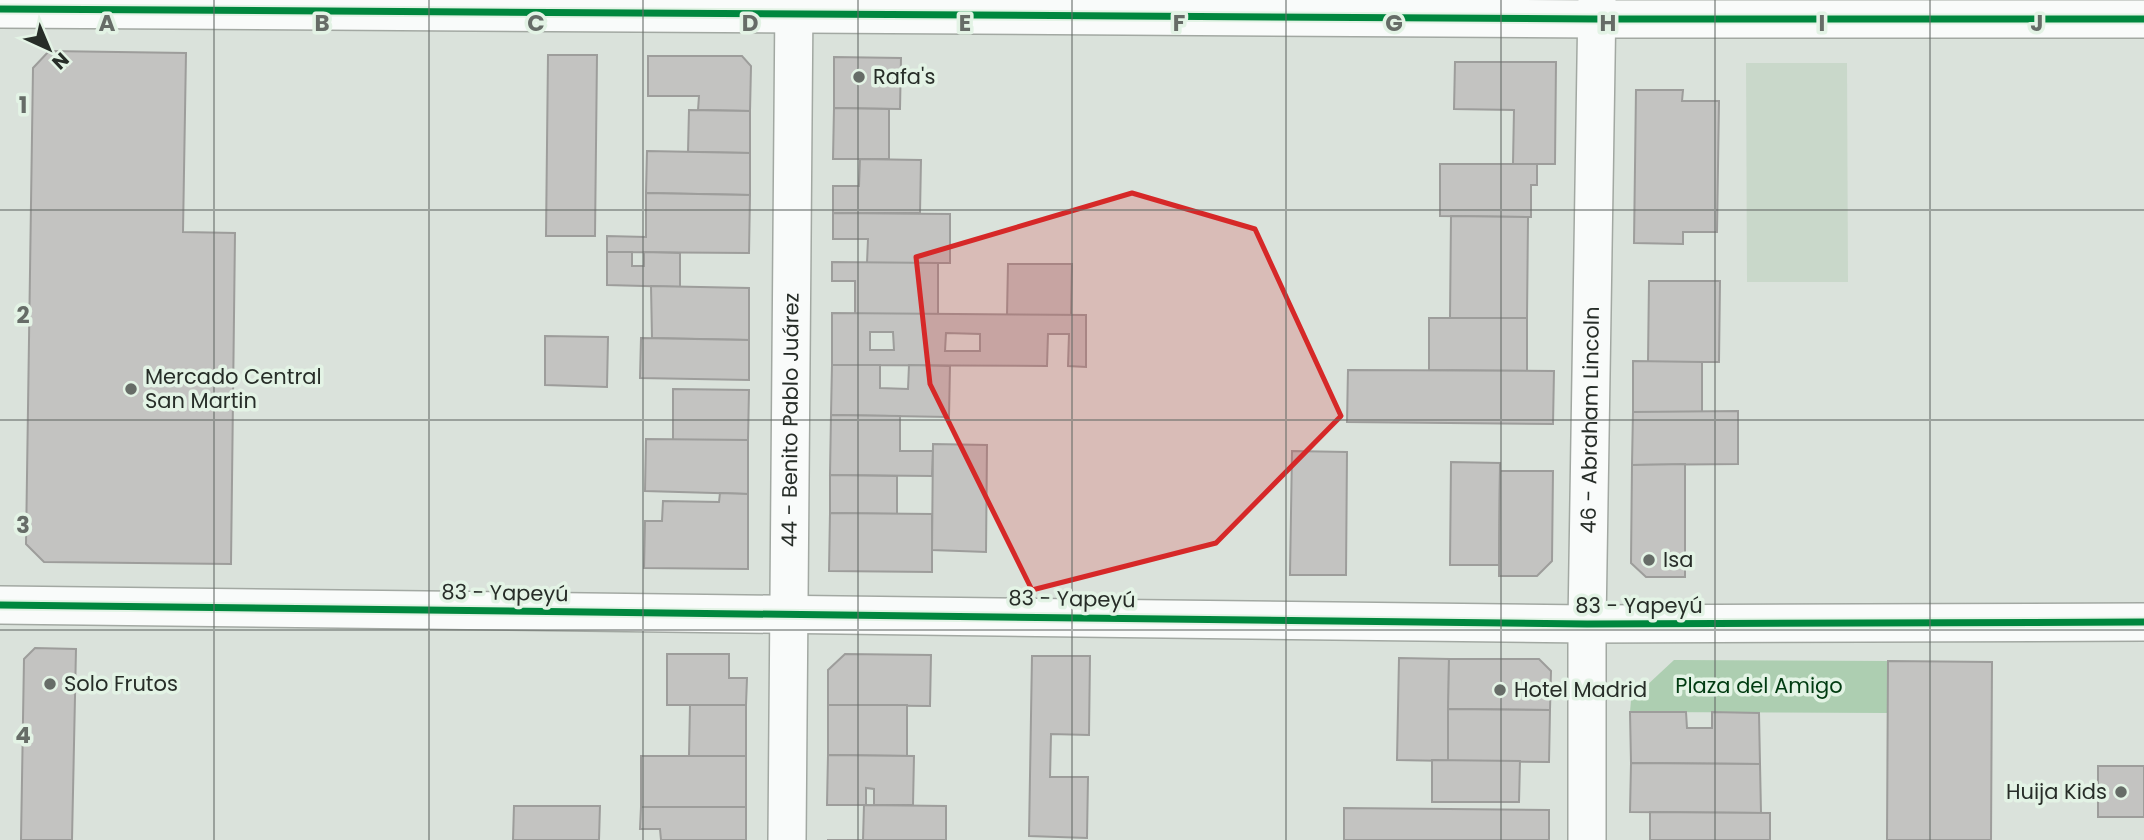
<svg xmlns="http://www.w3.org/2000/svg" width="2144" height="840" viewBox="0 0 2144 840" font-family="Poppins,sans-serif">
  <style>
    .built { fill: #c9d8ca }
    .green { fill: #adceb1 }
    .building { fill: #c3c3c1; stroke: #9d9d9b; stroke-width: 2; fill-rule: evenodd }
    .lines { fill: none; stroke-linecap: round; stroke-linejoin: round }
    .minor-casing { stroke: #a2a8a2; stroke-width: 40 }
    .minor { stroke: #f9fbfa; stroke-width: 37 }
    .cycleway-casing { stroke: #e3f3e5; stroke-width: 11 }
    .cycleway { stroke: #00873e; stroke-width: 7 }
    .marked { fill: #d62828; fill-opacity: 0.2; stroke: #d62828; stroke-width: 5; stroke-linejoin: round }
    .grid { fill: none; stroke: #666c67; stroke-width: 2; stroke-opacity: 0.55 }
    .poi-dot { fill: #666c67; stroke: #e3f3e5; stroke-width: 2.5 }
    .labels { text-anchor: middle; stroke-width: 7; stroke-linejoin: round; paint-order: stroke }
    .poi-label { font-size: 21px; fill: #272d28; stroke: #e3f3e5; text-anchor: start }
    .street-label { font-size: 21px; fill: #272d28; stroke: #e3f3e5 }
    .park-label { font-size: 21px; fill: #003b11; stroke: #e3f3e5 }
    .grid-label { font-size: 23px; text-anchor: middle; font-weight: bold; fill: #666c67; stroke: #e3f3e5; stroke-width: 7; stroke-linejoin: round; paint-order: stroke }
  </style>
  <rect width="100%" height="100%" fill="#dae2db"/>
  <polygon class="built" points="1746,63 1847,63 1848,282 1747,282"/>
  <polygon class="green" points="1674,660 1888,661 1888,713 1630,712 1631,700"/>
  <g class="building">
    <polygon points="49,51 186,53 183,232 235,233 231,564 44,562 26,544 33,68"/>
    <polygon points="548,55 597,55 595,236 546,236"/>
    <polygon points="648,56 742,56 751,66 750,111 698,110 699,96 648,96"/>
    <polygon points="834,57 901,58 900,109 834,108"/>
    <polygon points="1455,62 1556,62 1555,164 1513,164 1514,110 1454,109"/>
    <polygon points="1636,90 1683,90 1682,101 1719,101 1717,232 1683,232 1683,244 1634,243"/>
    <polygon points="834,108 889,109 889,159 833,159"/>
    <polygon points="689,110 750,111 750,153 688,152"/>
    <polygon points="647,151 750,153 750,195 646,193"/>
    <polygon points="860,159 921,160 920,213 833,213 833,186 859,186"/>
    <polygon points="1440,164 1537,164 1537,185 1531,185 1531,217 1440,216"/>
    <polygon points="646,193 750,195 749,253 607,252 607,236 646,237"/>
    <polygon points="833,213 950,214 950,263 867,263 868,239 833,239"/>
    <polygon points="1451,216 1528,217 1527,318 1450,318"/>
    <polygon points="607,252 632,252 632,266 644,266 644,252 680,253 680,287 607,285"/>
    <polygon points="832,262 938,263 938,314 855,314 855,281 832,281"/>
    <polygon points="1008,264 1072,264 1071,315 1007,315"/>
    <polygon points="1649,281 1720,281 1719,362 1648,362"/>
    <polygon points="651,286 749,288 749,340 652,338"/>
    <path d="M832,313L1086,315V367L1068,366L1069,334H1048L1047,366L832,365ZM870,332H893L894,350H870ZM946,333L980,334V351H945Z"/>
    <polygon points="1429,318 1527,318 1527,371 1429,370"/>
    <polygon points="545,336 608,337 607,387 545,385"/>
    <polygon points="641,338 749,340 749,380 640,378"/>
    <polygon points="1633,361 1702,362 1702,412 1633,412"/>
    <polygon points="832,365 880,365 880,388 908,389 909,365 950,366 949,417 831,415"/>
    <polygon points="1348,370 1554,371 1553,424 1347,422"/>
    <polygon points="673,389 749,390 748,440 673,440"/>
    <polygon points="1738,411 1738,464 1632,465 1633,412"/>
    <polygon points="831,415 900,416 900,451 933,451 932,476 830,475"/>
    <polygon points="646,439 748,440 748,494 645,491"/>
    <polygon points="933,444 987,445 986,552 932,550"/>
    <polygon points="1292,451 1347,452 1346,575 1290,575"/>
    <polygon points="1451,462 1500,463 1499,565 1450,565"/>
    <polygon points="1685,464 1685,577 1646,577 1631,563 1632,465"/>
    <polygon points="1500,471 1553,471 1552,561 1537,576 1499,576"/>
    <polygon points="830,475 897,476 897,514 830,513"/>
    <polygon points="720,493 748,494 748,569 644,568 645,521 662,521 663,501 719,502"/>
    <polygon points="830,513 932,514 932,572 829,571"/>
    <polygon points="35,648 76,649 72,840 21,840 24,659"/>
    <polygon points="667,654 729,654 729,678 747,678 746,705 667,705"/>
    <polygon points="845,654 931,655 930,706 828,705 828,670"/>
    <polygon points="1032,656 1090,656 1089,735 1051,734 1050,777 1088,777 1087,838 1029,836"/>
    <polygon points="1399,658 1449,659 1448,761 1397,760"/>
    <polygon points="1449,659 1539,659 1551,671 1550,710 1448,709"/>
    <polygon points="1888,661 1992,662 1991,840 1887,840"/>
    <polygon points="690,705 746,705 746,756 689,756"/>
    <polygon points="828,705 907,705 907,756 828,755"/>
    <polygon points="1448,709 1550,710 1549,762 1448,761"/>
    <polygon points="1630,712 1686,712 1687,728 1712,728 1712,712 1759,713 1760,764 1631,763"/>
    <polygon points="828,755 914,756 913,805 874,805 874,789 866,788 866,805 827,805"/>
    <rect x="641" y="756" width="105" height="51"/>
    <polygon points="1432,760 1520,761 1519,802 1432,802"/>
    <polygon points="1631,763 1760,764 1761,813 1630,812"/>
    <rect x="2098" y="766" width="46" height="51"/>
    <polygon points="864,805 946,806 946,840 827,840 863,840"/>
    <polygon points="514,806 600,806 599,840 513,840"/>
    <polygon points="641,807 746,807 746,840 661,840 660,829 640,829"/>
    <polygon points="1344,808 1549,810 1549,840 1344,840"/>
    <polygon points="1650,812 1770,813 1770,840 1650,840"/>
  </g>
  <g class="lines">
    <defs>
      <g id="minor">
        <polyline points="0,9 1597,19 2144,19"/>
        <polyline points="0,605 1587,624 2144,622"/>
        <path id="s1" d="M787,840L794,0"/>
        <path id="s2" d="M1587,840V624L1597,0"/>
      </g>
    </defs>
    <use href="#minor" class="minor-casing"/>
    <use href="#minor" class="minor"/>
    <defs>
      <g id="cycleway">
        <polyline points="0,9 1597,19 2144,19"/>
        <polyline points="0,605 1587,624 2144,622"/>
      </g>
    </defs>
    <use href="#cycleway" class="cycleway-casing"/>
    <use href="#cycleway" class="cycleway"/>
  </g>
  <path class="marked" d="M1132,193L1255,229L1341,416L1216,543L1032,590L930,384L916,257Z"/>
  <path class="grid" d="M214,0V840M429,0V840M643,0V840M858,0V840M1072,0V840M1286,0V840M1501,0V840M1715,0V840M1930,0V840M0,210H2144M0,420H2144M0,630H2144"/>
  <g class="poi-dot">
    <circle cx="859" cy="77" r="7"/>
    <circle cx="131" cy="389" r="7"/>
    <circle cx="1649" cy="560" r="7"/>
    <circle cx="50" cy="684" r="7"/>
    <circle cx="1500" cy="690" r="7"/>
    <circle cx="2121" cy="792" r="7"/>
  </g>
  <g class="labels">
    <g class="poi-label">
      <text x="873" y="84">Rafa's</text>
      <text x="145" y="384">Mercado Central<tspan x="145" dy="24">San Martin</tspan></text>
      <text x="1663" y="567">Isa</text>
      <text x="64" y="691">Solo Frutos</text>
      <text x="1514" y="697">Hotel Madrid</text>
      <text x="2107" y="799" text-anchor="end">Huija Kids</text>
    </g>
    <g class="street-label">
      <text dy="7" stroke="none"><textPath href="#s1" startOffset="420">44 - Benito Pablo Juárez</textPath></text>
      <text dy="7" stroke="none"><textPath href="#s2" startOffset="420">46 - Abraham Lincoln</textPath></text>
      <text transform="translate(505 593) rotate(1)" y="7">83 - Yapeyú</text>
      <text transform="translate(1072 599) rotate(1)" y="7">83 - Yapeyú</text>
      <text x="1639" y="613">83 - Yapeyú</text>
    </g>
    <g class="park-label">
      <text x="1759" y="693">Plaza del Amigo</text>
    </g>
  </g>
  <g class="grid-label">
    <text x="107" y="31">A</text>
    <text x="322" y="31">B</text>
    <text x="536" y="31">C</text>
    <text x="750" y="31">D</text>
    <text x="965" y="31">E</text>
    <text x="1179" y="31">F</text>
    <text x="1394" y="31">G</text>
    <text x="1608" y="31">H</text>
    <text x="1822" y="31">I</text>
    <text x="2037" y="31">J</text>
    <text x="23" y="113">1</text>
    <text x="23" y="323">2</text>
    <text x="23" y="533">3</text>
    <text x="23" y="743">4</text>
  </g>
  <g transform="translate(49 49) rotate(136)" stroke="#e3f3e5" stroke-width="5" paint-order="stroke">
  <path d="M0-5L12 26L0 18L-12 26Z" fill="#272d28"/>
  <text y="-10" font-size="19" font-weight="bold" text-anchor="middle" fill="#272d28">N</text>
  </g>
</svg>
